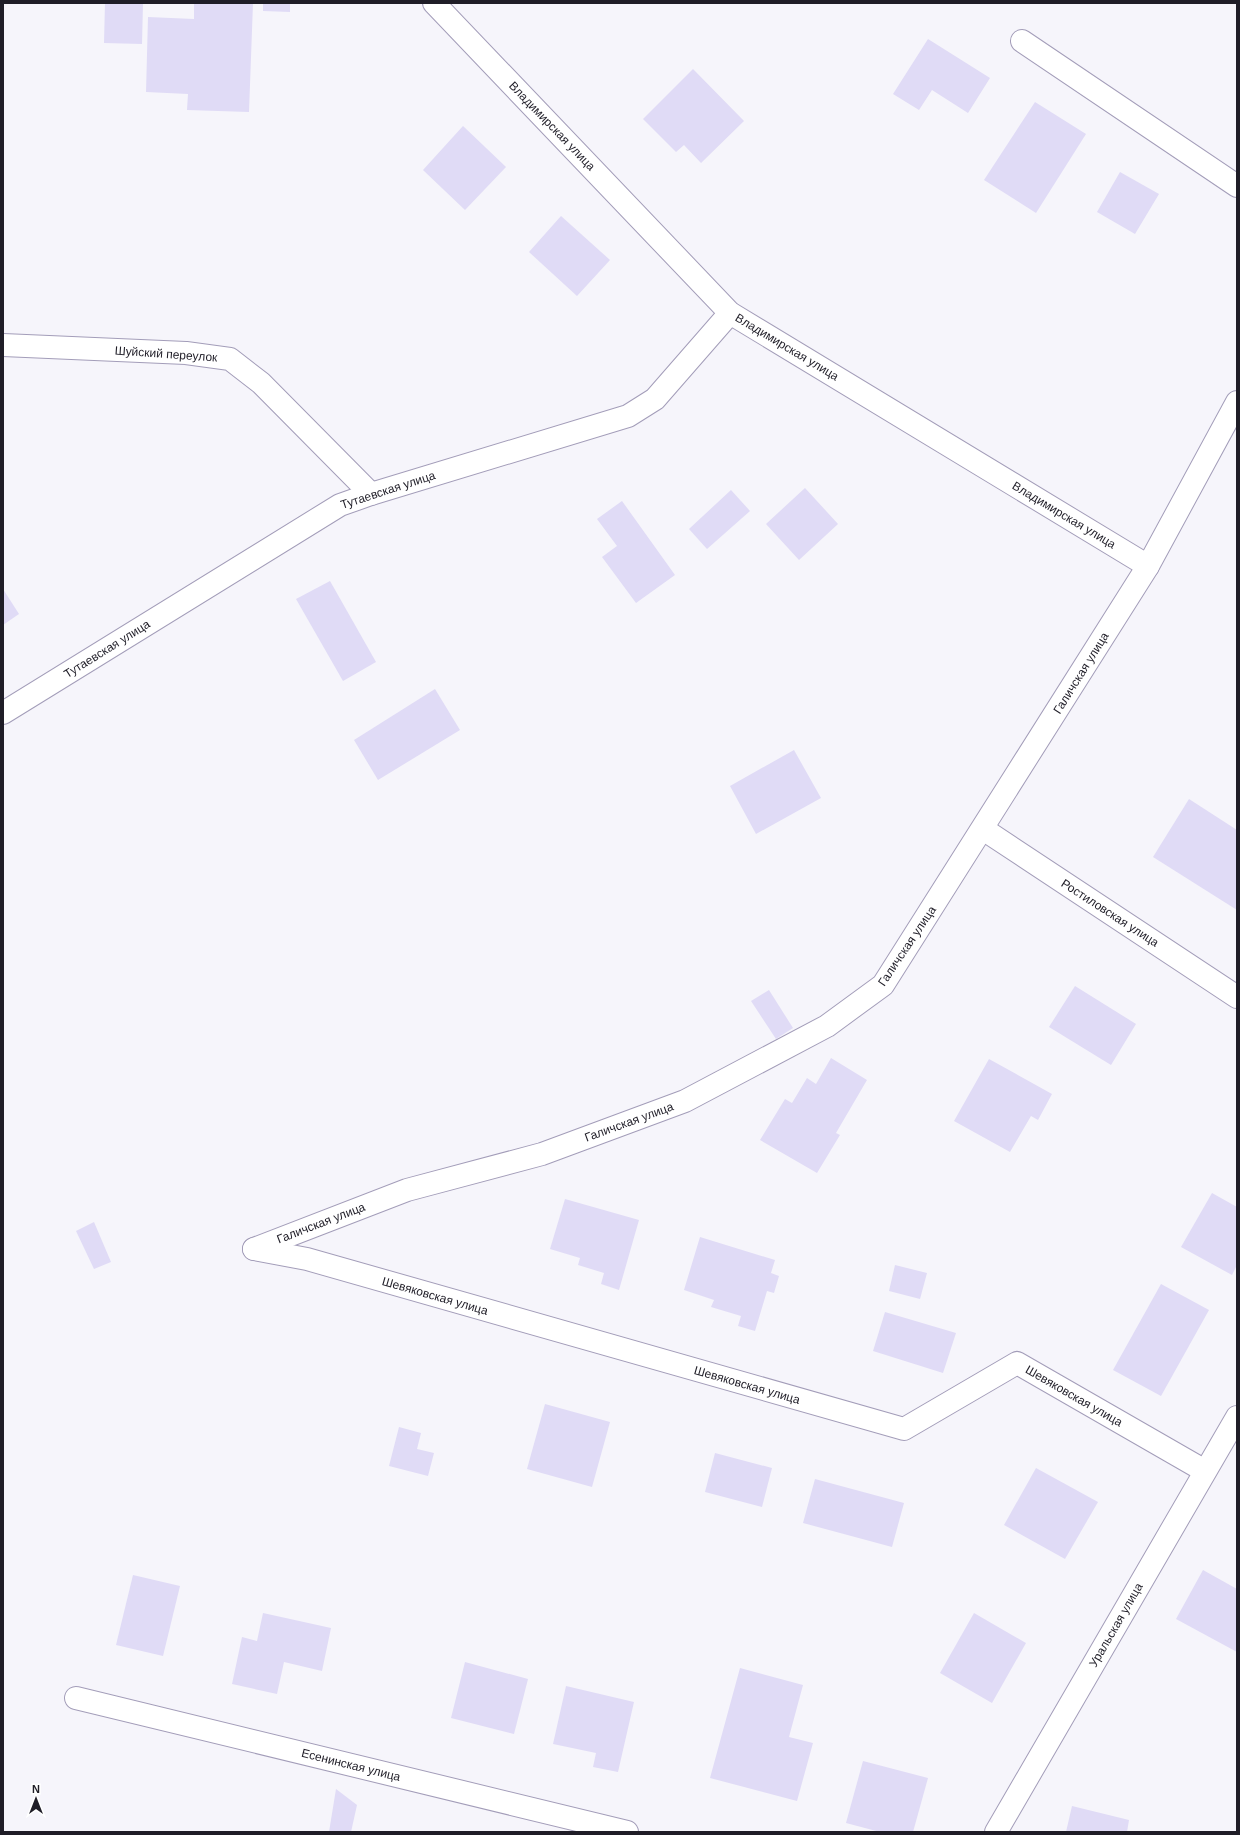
<svg xmlns="http://www.w3.org/2000/svg" width="1240" height="1835" viewBox="0 0 1240 1835" font-family="Helvetica,sans-serif">
  <style>
    .building { fill: #e0dbf6 }
    .lines { fill: none; stroke-linecap: round; stroke-linejoin: round }
    .minor-casing { stroke: #a39db9; stroke-width: 24 }
    .minor { stroke: #fff; stroke-width: 22 }
    .labels { text-anchor: middle; stroke-width: 3; stroke-linejoin: round; paint-order: stroke }
    .street-label { font-size: 12px; fill: #1f1d27; stroke: #fff }
  </style>
  <rect width="100%" height="100%" fill="#f6f5fb"/>
  <g class="building">
    <polygon points="105,3 143,3 142,44 104,43"/>
    <polygon points="194,3 253,3 249,112 187,110 188,94 146,92 148,17 194,19"/>
    <polygon points="263,3 290,3 290,12 263,11"/>
    <polygon points="928,39 990,78 968,113 932,90 919,110 893,94"/>
    <polygon points="693,69 744,121 701,163 684,145 676,152 643,119"/>
    <polygon points="1035,102 1086,134 1036,213 984,180"/>
    <polygon points="463,126 506,167 465,210 423,170"/>
    <polygon points="1120,172 1159,194 1135,234 1097,212"/>
    <polygon points="561,216 610,260 577,296 529,252"/>
    <polygon points="805,488 838,524 799,560 766,524"/>
    <polygon points="731,490 750,511 707,549 689,529"/>
    <polygon points="622,501 675,575 636,603 602,557 617,546 597,519"/>
    <polygon points="330,581 376,662 343,681 296,599"/>
    <polygon points="3,589 19,614 3,625"/>
    <polygon points="435,689 460,730 378,780 354,740"/>
    <polygon points="794,750 821,798 756,834 730,786"/>
    <polygon points="1189,799 1237,830 1237,910 1153,857"/>
    <polygon points="1075,986 1136,1024 1111,1065 1049,1027"/>
    <polygon points="769,990 793,1028 776,1039 751,1001"/>
    <polygon points="831,1058 867,1080 836,1133 840,1135 817,1173 760,1140 785,1099 792,1103 807,1078 816,1084"/>
    <polygon points="989,1059 1052,1094 1038,1120 1031,1116 1010,1152 954,1121"/>
    <polygon points="1212,1193 1237,1207 1237,1265 1232,1275 1181,1247"/>
    <polygon points="565,1199 639,1220 619,1290 601,1284 604,1273 578,1265 580,1258 550,1249"/>
    <polygon points="94,1222 111,1262 94,1269 76,1231"/>
    <polygon points="700,1237 775,1260 771,1273 779,1276 774,1293 767,1291 755,1331 738,1326 741,1316 711,1307 714,1300 684,1290"/>
    <polygon points="895,1265 927,1273 920,1299 889,1291"/>
    <polygon points="1161,1284 1209,1310 1161,1396 1113,1370"/>
    <polygon points="885,1312 956,1333 943,1373 873,1351"/>
    <polygon points="545,1404 610,1422 592,1487 527,1469"/>
    <polygon points="399,1427 421,1433 417,1449 434,1453 428,1476 389,1466"/>
    <polygon points="715,1453 772,1468 762,1507 705,1492"/>
    <polygon points="1036,1468 1098,1502 1065,1559 1004,1525"/>
    <polygon points="815,1479 904,1503 892,1547 803,1523"/>
    <polygon points="1203,1570 1237,1589 1237,1652 1176,1619"/>
    <polygon points="133,1575 180,1586 163,1656 116,1645"/>
    <polygon points="263,1613 331,1628 322,1671 284,1662 277,1694 232,1684 242,1637 257,1641"/>
    <polygon points="974,1613 1026,1643 992,1703 940,1673"/>
    <polygon points="465,1662 528,1679 514,1734 451,1718"/>
    <polygon points="740,1668 803,1685 789,1737 813,1743 797,1801 710,1778"/>
    <polygon points="566,1686 634,1702 618,1772 593,1767 596,1753 553,1744"/>
    <polygon points="863,1761 928,1778 913,1832 880,1832 846,1823"/>
    <polygon points="336,1789 357,1805 351,1832 329,1832"/>
    <polygon points="1072,1806 1129,1820 1127,1832 1066,1832"/>
  </g>
  <g class="lines">
    <defs>
      <g id="minor">
        <polyline points="434,3 730,313 1148,566"/>
        <polyline points="1022,41 1237,186"/>
        <polyline points="3,345 186,353 230,359 261,383 371,494"/>
        <polyline points="3,713 340,505 371,494 628,416 655,399 730,313"/>
        <polyline points="983,829 1237,997"/>
        <polyline points="254,1249 407,1190 542,1154 685,1101 827,1026 883,985 1148,566 1237,402"/>
        <polyline points="254,1249 307,1259 904,1429 1017,1363 1205,1471"/>
        <polyline points="76,1698 627,1832"/>
        <polyline points="996,1832 1237,1417"/>
      </g>
    </defs>
    <use href="#minor" class="minor-casing"/>
    <use href="#minor" class="minor"/>
  </g>
  <g class="labels">
    <g class="street-label">
      <text transform="translate(552 126) rotate(46)" y="4">Владимирская улица</text>
      <text transform="translate(787 347) rotate(31)" y="4">Владимирская улица</text>
      <text transform="translate(166 354) rotate(4)" y="4">Шуйский переулок</text>
      <text transform="translate(388 490) rotate(-18)" y="4">Тутаевская улица</text>
      <text transform="translate(1064 515) rotate(31)" y="4">Владимирская улица</text>
      <text transform="translate(107 649) rotate(-32)" y="4">Тутаевская улица</text>
      <text transform="translate(1081 673) rotate(-58)" y="4">Галичская улица</text>
      <text transform="translate(1110 913) rotate(33)" y="4">Ростиловская улица</text>
      <text transform="translate(907 946) rotate(-56)" y="4">Галичская улица</text>
      <text transform="translate(629 1122) rotate(-20)" y="4">Галичская улица</text>
      <text transform="translate(321 1223) rotate(-21)" y="4">Галичская улица</text>
      <text transform="translate(435 1296) rotate(16)" y="4">Шевяковская улица</text>
      <text transform="translate(747 1385) rotate(16)" y="4">Шевяковская улица</text>
      <text transform="translate(1074 1396) rotate(30)" y="4">Шевяковская улица</text>
      <text transform="translate(1116 1625) rotate(-60)" y="4">Уральская улица</text>
      <text transform="translate(351 1765) rotate(14)" y="4">Есенинская улица</text>
    </g>
  </g>
  <rect width="1240" height="1835" fill="none" stroke="#1f1d27" stroke-width="8"/>
  <g transform="translate(36 1799)" stroke="#ffffff" stroke-width="3" paint-order="stroke">
  <path d="M0-3L7 15L0 10L-7 15Z" fill="#1f1d27"/>
  <text y="-6" font-size="11" font-weight="bold" text-anchor="middle" fill="#1f1d27">N</text>
  </g>
</svg>
